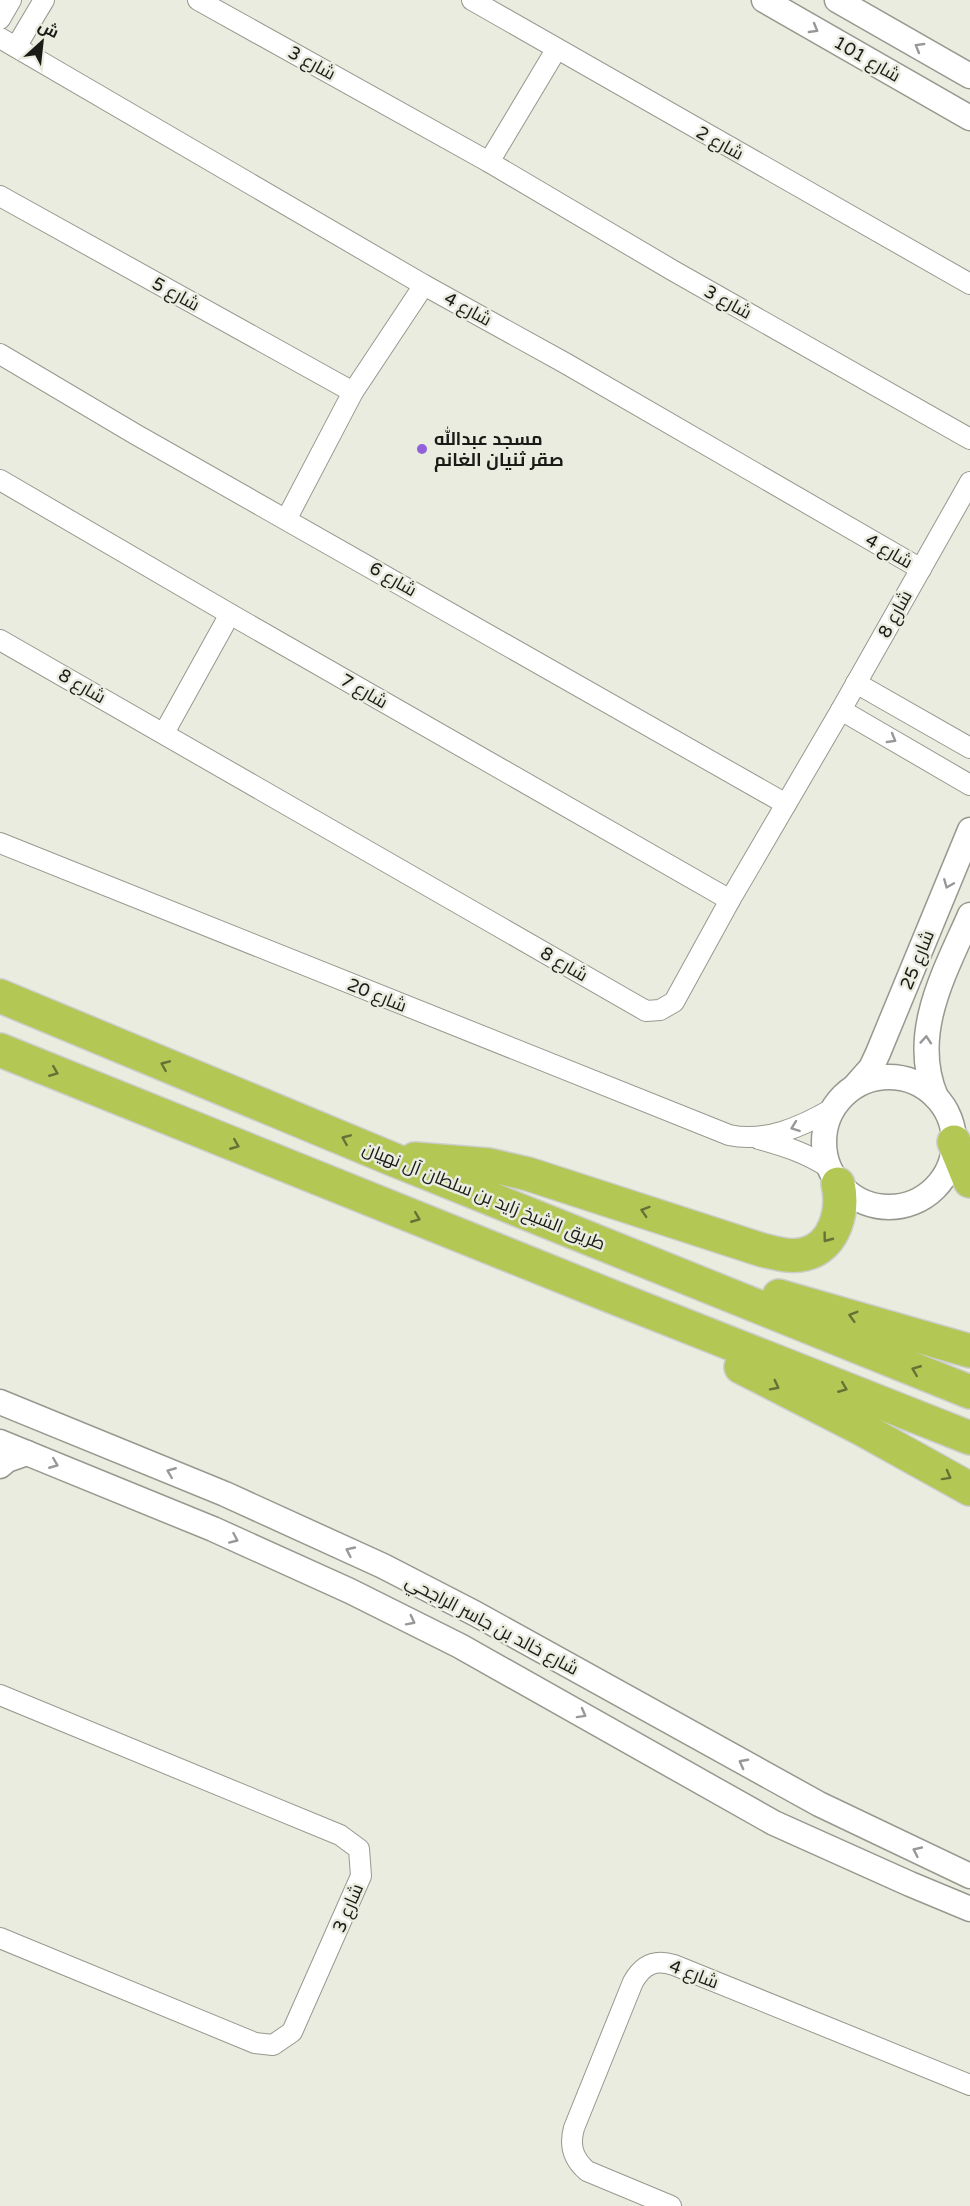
<svg xmlns="http://www.w3.org/2000/svg" width="970" height="2206" viewBox="0 0 970 2206" font-family="'Varela Round',Cairo,sans-serif">
  <style>
    .lines { fill: none; stroke-linecap: round; stroke-linejoin: round }
    .minor-casing { stroke: #96998e; stroke-width: 22 }
    .tertiary-casing { stroke: #96998e; stroke-width: 27 }
    .motorway-casing { stroke: #cdcdcc; stroke-width: 36 }
    .minor { stroke: #fff; stroke-width: 20 }
    .tertiary { stroke: #fff; stroke-width: 24 }
    .motorway { stroke: #b2c754; stroke-width: 33 }
    .oneway { stroke: #989896 }
    .oneway2 { stroke: #667135 }
    .poi-dot { fill: #9260da; stroke: #e9ecdf; stroke-width: 2 }
    .labels { text-anchor: middle; stroke-width: 5; stroke-linejoin: round; paint-order: stroke }
    .street-label { font-size: 18px; fill: #1a1b16; stroke: #e9ecdf }
    .poi-label { font-size: 18px; font-weight: bold; fill: #1a1b16; stroke: #e9ecdf; text-anchor: start }
  </style>
  <rect width="100%" height="100%" fill="#e9ecdf"/>
  <g class="lines">
    <defs>
      <g id="minor">
        <polyline points="198,0 489,162 672,270 970,439"/>
        <polyline points="472,0 970,284"/>
        <polyline points="0,19 11,0"/>
        <polyline points="0,38 424,285 565,363 921,569"/>
        <polyline points="16,47 44,0"/>
        <polyline points="489,162 556,50"/>
        <polyline points="0,196 353,392"/>
        <polyline points="0,354 135,434 786,804"/>
        <polyline points="0,480 230,614 730,900"/>
        <polyline points="287,518 353,392 424,285"/>
        <polyline points="0,640 646,1011 660,1010 674,1002 730,900 841,710 970,482"/>
        <polyline points="856,683 970,748"/>
        <polyline points="841,710 970,785"/>
        <polyline points="164,733 230,614"/>
        <path d="M0,843L729,1135C765,1143 801,1127 832,1109"/>
        <path d="M759,1139C784,1146 807,1153 829,1168"/>
        <polyline points="0,1695 340,1835 359,1849 361,1876 292,2032 273,2045 255,2043 0,1938"/>
        <path d="M671,2206L587,2171C573,2159 569,2146 574,2128L633,1982C643,1964 655,1959 674,1965L970,2085"/>
      </g>
      <g id="tertiary">
        <polyline points="764,0 970,118"/>
        <polyline points="837,0 970,76"/>
        <circle cx="889" cy="1142" r="65"/>
        <polyline points="856,1085 871,1068 878,1053 970,830"/>
        <path d="M936,1097C909,1034 945,972 970,915"/>
        <polyline points="0,1402 225,1494 383,1566 476,1614 819,1804 970,1876"/>
        <polyline points="0,1442 213,1529 350,1591 460,1646 774,1823 910,1884 970,1909"/>
        <polyline points="0,1466 7,1460 27,1453"/>
      </g>
      <g id="motorway">
        <polyline points="0,996 392,1159 970,1392"/>
        <polyline points="0,1050 613,1297 970,1438"/>
        <polyline points="954,1142 970,1181"/>
        <path d="M415,1159L489,1165L528,1174L762,1250C776,1253 790,1258 805,1254C835,1247 844,1210 838,1184"/>
        <polyline points="779,1296 970,1351"/>
        <polyline points="741,1367 862,1429 970,1489"/>
      </g>
    </defs>
    <use href="#minor" class="minor-casing"/>
    <use href="#tertiary" class="tertiary-casing"/>
    <use href="#motorway" class="motorway-casing"/>
    <use href="#minor" class="minor"/>
    <use href="#tertiary" class="tertiary"/>
    <use href="#motorway" class="motorway"/>
  </g>
  <defs><path id="oneway-chevron" d="M-2-3.5L2.5 0L-2 3.5" fill="none" stroke-width="1.6" stroke-linecap="round" stroke-linejoin="round" transform="scale(1.5)"/></defs>
  <g class="oneway">
    <use href="#oneway-chevron" transform="translate(814 29) rotate(30)"/>
    <use href="#oneway-chevron" transform="translate(919 47) rotate(-150)"/>
    <use href="#oneway-chevron" transform="translate(892 739) rotate(30)"/>
    <use href="#oneway-chevron" transform="translate(948 884) rotate(112)"/>
    <use href="#oneway-chevron" transform="translate(926 1040) rotate(-86)"/>
    <use href="#oneway-chevron" transform="translate(795 1127) rotate(160)"/>
    <use href="#oneway-chevron" transform="translate(54 1464) rotate(22)"/>
    <use href="#oneway-chevron" transform="translate(171 1472) rotate(-158)"/>
    <use href="#oneway-chevron" transform="translate(234 1539) rotate(24)"/>
    <use href="#oneway-chevron" transform="translate(350 1551) rotate(-155)"/>
    <use href="#oneway-chevron" transform="translate(411 1621) rotate(27)"/>
    <use href="#oneway-chevron" transform="translate(582 1714) rotate(29)"/>
    <use href="#oneway-chevron" transform="translate(743 1763) rotate(-152)"/>
    <use href="#oneway-chevron" transform="translate(917 1851) rotate(-155)"/>
  </g>
  <g class="oneway2">
    <use href="#oneway-chevron" transform="translate(165 1065) rotate(-157)"/>
    <use href="#oneway-chevron" transform="translate(54 1072) rotate(22)"/>
    <use href="#oneway-chevron" transform="translate(346 1139) rotate(-157)"/>
    <use href="#oneway-chevron" transform="translate(235 1145) rotate(22)"/>
    <use href="#oneway-chevron" transform="translate(645 1211) rotate(-162)"/>
    <use href="#oneway-chevron" transform="translate(416 1218) rotate(22)"/>
    <use href="#oneway-chevron" transform="translate(827 1238) rotate(127)"/>
    <use href="#oneway-chevron" transform="translate(853 1316) rotate(-164)"/>
    <use href="#oneway-chevron" transform="translate(916 1370) rotate(-158)"/>
    <use href="#oneway-chevron" transform="translate(775 1386) rotate(27)"/>
    <use href="#oneway-chevron" transform="translate(843 1388) rotate(22)"/>
    <use href="#oneway-chevron" transform="translate(947 1476) rotate(29)"/>
  </g>
  <circle class="poi-dot" cx="422" cy="449" r="6"/>
  <g class="labels">
    <g class="street-label">
      <text transform="translate(867 59) rotate(30)" y="6">شارع 101</text>
      <text transform="translate(312 63) rotate(29)" y="6">شارع 3</text>
      <text transform="translate(720 143) rotate(29)" y="6">شارع 2</text>
      <text transform="translate(176 294) rotate(29)" y="6">شارع 5</text>
      <text transform="translate(728 302) rotate(29)" y="6">شارع 3</text>
      <text transform="translate(468 309) rotate(29)" y="6">شارع 4</text>
      <text transform="translate(889 551) rotate(30)" y="6">شارع 4</text>
      <text transform="translate(393 579) rotate(30)" y="6">شارع 6</text>
      <text transform="translate(895 614) rotate(-61)" y="6">شارع 8</text>
      <text transform="translate(82 686) rotate(30)" y="6">شارع 8</text>
      <text transform="translate(364 691) rotate(30)" y="6">شارع 7</text>
      <text transform="translate(917 960) rotate(-68)" y="6">شارع 25</text>
      <text transform="translate(564 964) rotate(30)" y="6">شارع 8</text>
      <text transform="translate(377 995) rotate(22)" y="6">شارع 20</text>
      <text transform="translate(484 1196) rotate(22)" y="6">طريق الشيخ زايد بن سلطان آل نهيان</text>
      <text transform="translate(492 1625) rotate(28)" y="6">شارع خالد بن جاسر الراجحي</text>
      <text transform="translate(348 1908) rotate(-67)" y="6">شارع 3</text>
      <text transform="translate(694 1974) rotate(21)" y="6">شارع 4</text>
    </g>
    <g class="poi-label">
      <text x="434" y="445">مسجد عبدالله<tspan x="434" dy="21">صقر ثنيان الغانم</tspan></text>
    </g>
  </g>
  <g transform="translate(42 42) rotate(27)" stroke="#e9ecdf" stroke-width="4.5" paint-order="stroke">
  <path d="M0-4.5L10 22L0 15L-10 22Z" fill="#1a1b16"/>
  <text y="-9" font-size="16" font-weight="bold" text-anchor="middle" fill="#1a1b16">ش</text>
  </g>
</svg>
